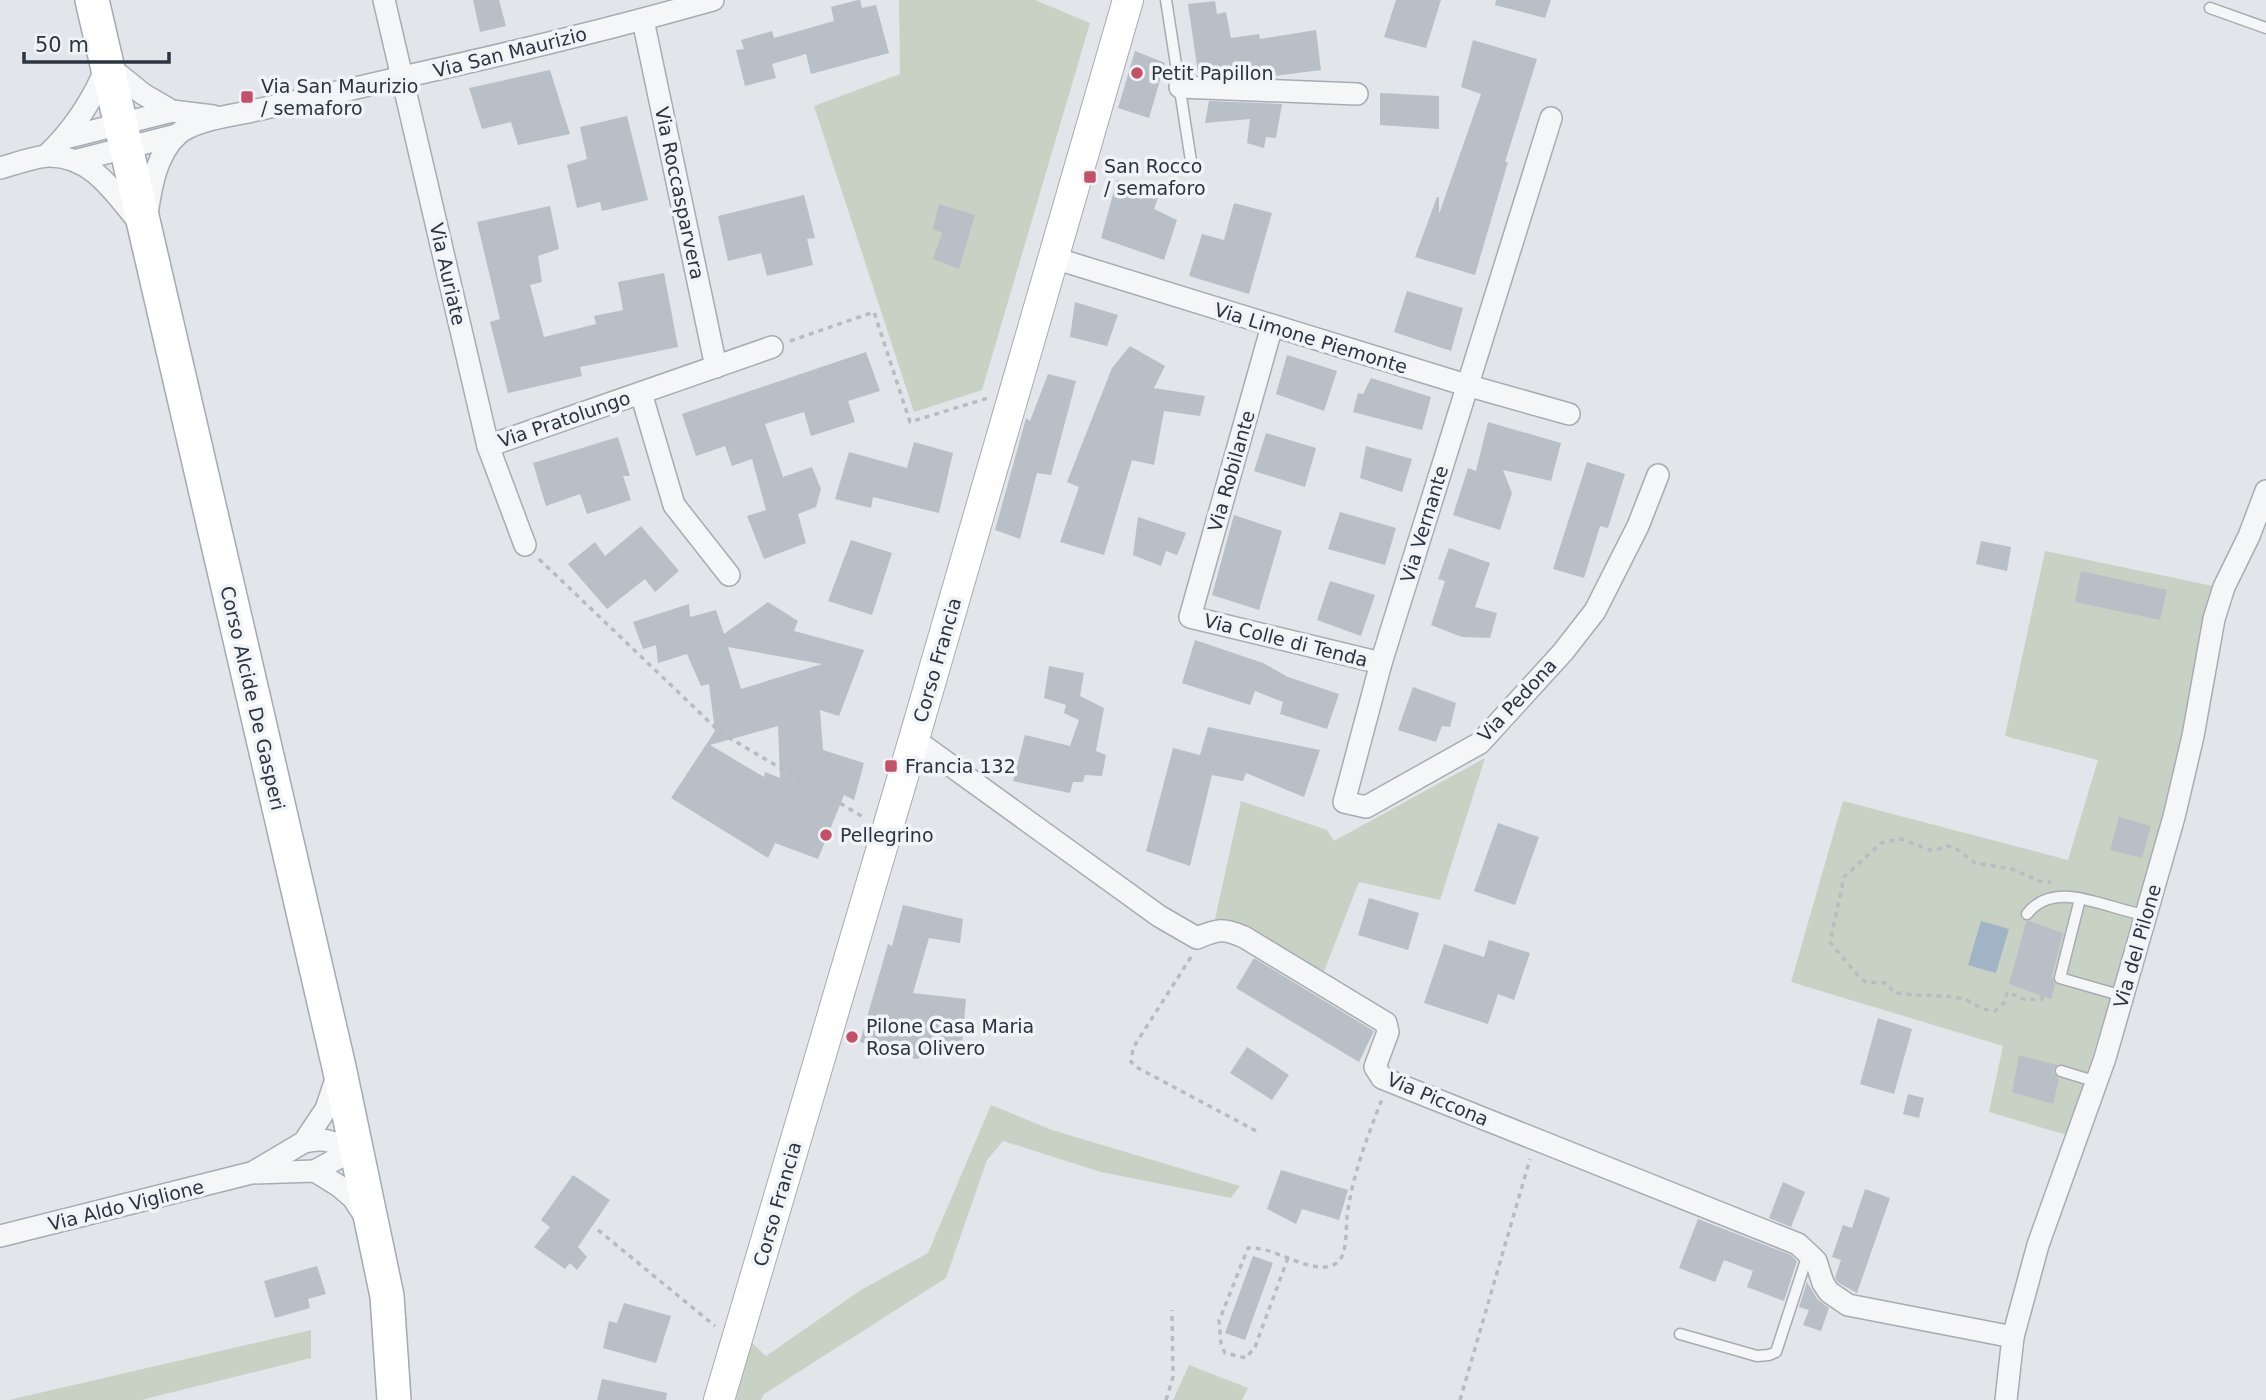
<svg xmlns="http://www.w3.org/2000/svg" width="2266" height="1400" viewBox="0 0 2266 1400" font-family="'DejaVu Sans',sans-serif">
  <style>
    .green { fill: #c8d2c4 }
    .water { fill: #a0b4c6 }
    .building { fill: #b9bfc6; fill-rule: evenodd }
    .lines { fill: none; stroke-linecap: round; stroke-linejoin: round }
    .lane-casing { stroke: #a7acb3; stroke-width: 13 }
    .street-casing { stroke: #a7acb3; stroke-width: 24 }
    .secondary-casing { stroke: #a7acb3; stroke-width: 32 }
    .primary-casing { stroke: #a2aab4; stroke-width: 36 }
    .path { stroke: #b8bcc1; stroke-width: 3.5; stroke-dasharray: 5 5; stroke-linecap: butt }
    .lane { stroke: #f4f6f8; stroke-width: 10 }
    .street { stroke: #f4f6f8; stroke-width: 21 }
    .secondary { stroke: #fff; stroke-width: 30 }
    .primary { stroke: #fff; stroke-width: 33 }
    .poi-dot { fill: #c45168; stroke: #f1f4f7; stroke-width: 2.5 }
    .labels { text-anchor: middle; stroke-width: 7; stroke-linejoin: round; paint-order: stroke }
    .street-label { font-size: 19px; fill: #2b3440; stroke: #f1f4f7 }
    .poi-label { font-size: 19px; fill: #2b3440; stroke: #f1f4f7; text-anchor: start }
  </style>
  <rect width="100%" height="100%" fill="#e2e5e9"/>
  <g class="green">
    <polygon points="899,0 1035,0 1090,23 982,390 914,412 814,106 900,74"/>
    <polygon points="2045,551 2213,586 2196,676 2154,867 2067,1135 1989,1112 2003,1046 1791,982 1843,801 2068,860 2098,760 2005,736"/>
    <polygon points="1485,758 1440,900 1359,882 1324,971 1215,919 1241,801 1327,830 1334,841"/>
    <polygon points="991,1105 1052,1130 1240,1186 1231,1198 1101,1172 1003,1141 987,1160 946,1278 764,1394 761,1400 736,1400 751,1342 766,1356 861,1290 928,1253"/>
    <polygon points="311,1330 311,1358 141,1400 9,1400"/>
    <polygon points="1189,1365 1248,1388 1242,1400 1173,1400"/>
  </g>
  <polygon class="water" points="1981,921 2009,929 1996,973 1968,965"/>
  <g class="building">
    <polygon points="473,0 499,0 506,26 480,32"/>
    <polygon points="858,0 860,0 862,8 876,5 889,53 811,74 806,54 772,64 776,78 745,86 736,50 744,49 741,40 772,31 774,38 834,21 831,7"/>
    <polygon points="1396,0 1441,0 1426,48 1384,37"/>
    <polygon points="1496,0 1551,0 1545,18 1495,5"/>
    <polygon points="1215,1 1217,14 1226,12 1231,38 1259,34 1260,39 1316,30 1321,70 1265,77 1214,75 1215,71 1198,73 1188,4"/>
    <polygon points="1473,40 1537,59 1505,162 1508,162 1475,275 1415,257 1437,197 1439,197 1439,214 1481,94 1461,87"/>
    <polygon points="1135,51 1165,63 1149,118 1118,108"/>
    <polygon points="550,70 570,134 518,145 511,122 482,129 469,88"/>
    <polygon points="1380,93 1439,96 1439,129 1380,125"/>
    <polygon points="1209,101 1282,104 1276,138 1266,137 1264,148 1247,143 1250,119 1205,123"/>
    <polygon points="627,116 648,200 602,211 600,202 577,208 567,165 587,159 580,127"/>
    <polygon points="1117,180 1159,195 1154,209 1177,220 1164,260 1101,238"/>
    <polygon points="804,195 815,238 807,239 813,265 767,276 761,253 728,261 718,216"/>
    <polygon points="1234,203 1272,213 1249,294 1189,276 1202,234 1224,240"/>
    <polygon points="939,204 975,215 959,269 933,259 942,233 933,229"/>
    <polygon points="550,206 559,249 538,256 542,282 530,285 544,337 596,324 594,316 623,310 618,282 664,273 678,347 580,367 582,376 508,393 490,322 500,319 477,222"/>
    <polygon points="1407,291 1463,308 1451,351 1394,332"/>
    <polygon points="1075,302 1118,315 1107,346 1070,337"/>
    <polygon points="1130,346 1165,366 1154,388 1205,396 1200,416 1164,411 1154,465 1132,460 1104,555 1060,542 1079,487 1067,482 1112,368"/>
    <polygon points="866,352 880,391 848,401 855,422 811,436 804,412 765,424 783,477 812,467 821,489 816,507 798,514 806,543 764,559 747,516 766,510 752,459 732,466 725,446 696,456 682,414"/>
    <polygon points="1287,355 1337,371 1324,411 1276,394"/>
    <polygon points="1048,374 1076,381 1051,475 1037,473 1020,539 995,530 1026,418 1030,421"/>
    <polygon points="1371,378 1431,397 1422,430 1353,412 1358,393 1363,394"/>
    <polygon points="1488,422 1561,443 1551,481 1503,470 1512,493 1500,530 1453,515 1468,468 1476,471"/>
    <polygon points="1266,433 1316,448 1305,487 1254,471"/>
    <polygon points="618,437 630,476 623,476 631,500 587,514 580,494 546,506 533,463"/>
    <polygon points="914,442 953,453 939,513 873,497 871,508 835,499 849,452 907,468"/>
    <polygon points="1366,446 1412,459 1402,492 1360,478"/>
    <polygon points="1587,462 1625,474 1608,528 1600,526 1584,578 1553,569"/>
    <polygon points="1340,512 1396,528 1385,565 1328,549"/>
    <polygon points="1234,515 1282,531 1259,610 1212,595"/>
    <polygon points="1138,517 1186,533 1177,555 1166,551 1161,566 1133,555"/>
    <polygon points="641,526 679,571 655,592 645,579 607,609 568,564 595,542 605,556"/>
    <polygon points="851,540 892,553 872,615 828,601"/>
    <polygon points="1981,541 2011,547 2007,571 1976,564"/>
    <polygon points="1449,548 1490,563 1475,607 1497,613 1490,638 1462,637 1431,625 1445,581 1438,579"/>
    <polygon points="2081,571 2167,590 2160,620 2075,602"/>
    <polygon points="1330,581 1375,595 1361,636 1317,620"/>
    <path d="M768,602L798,621L794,631L864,650L839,716L820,710L823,750L864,763L854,800L844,795L818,859L775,843L768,858L671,798L715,731L709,684L701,686L687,654L658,663L656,645L643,649L633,622L689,604L690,617L716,610L724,634ZM728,647L822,664L741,689ZM778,726L780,778L765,772L764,777L710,745Z"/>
    <polygon points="1195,640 1263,663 1288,677 1339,694 1327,729 1280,714 1283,702 1255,691 1250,705 1182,683"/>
    <polygon points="1049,666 1084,673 1080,696 1104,708 1096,751 1106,755 1102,776 1085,775 1083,782 1073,782 1070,793 1013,781 1025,735 1070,746 1079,720 1064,713 1066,705 1044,698"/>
    <polygon points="1413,687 1456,703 1450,727 1442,726 1436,742 1398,730"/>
    <polygon points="1208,727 1320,750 1304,797 1246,773 1243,781 1212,775 1190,866 1146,851 1173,748 1200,755"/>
    <polygon points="2119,817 2151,826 2142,858 2110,850"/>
    <polygon points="1498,823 1539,837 1515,905 1474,891"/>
    <polygon points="1369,898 1419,913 1408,950 1358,935"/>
    <polygon points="903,905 963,919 960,943 929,938 913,993 966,999 962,1045 916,1059 860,1042 888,944 892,946"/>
    <polygon points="2029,921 2063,933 2052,976 2055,984 2051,999 2009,984 2026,922"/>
    <polygon points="1489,940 1530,953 1514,1000 1498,994 1488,1024 1424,1003 1444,944 1484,957"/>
    <polygon points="1254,958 1374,1031 1359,1062 1236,988"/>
    <polygon points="1878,1018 1912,1029 1894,1094 1860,1084"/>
    <polygon points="1247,1047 1289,1075 1272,1100 1230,1073"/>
    <polygon points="2019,1055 2057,1065 2053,1072 2059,1079 2053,1104 2012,1092"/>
    <polygon points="1908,1094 1924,1098 1919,1118 1903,1114"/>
    <polygon points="1281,1170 1348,1190 1339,1220 1302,1209 1296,1224 1267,1209"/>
    <polygon points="573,1175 610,1200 578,1247 587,1257 577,1270 570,1263 565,1269 534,1247 550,1227 541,1220"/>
    <polygon points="1783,1182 1805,1192 1791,1227 1769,1218"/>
    <polygon points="1865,1189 1890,1198 1857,1293 1839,1283 1835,1278 1841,1260 1832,1257 1843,1225 1852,1228"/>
    <polygon points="1698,1219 1791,1255 1797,1261 1784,1301 1747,1287 1753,1271 1724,1260 1715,1282 1679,1268"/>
    <polygon points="1253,1256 1273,1263 1245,1340 1225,1333"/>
    <polygon points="317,1266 326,1294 308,1299 310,1308 275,1318 264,1281"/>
    <polygon points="1807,1282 1818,1300 1829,1308 1821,1331 1803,1325 1809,1310 1799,1307"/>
    <polygon points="624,1303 671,1316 656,1363 603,1348 609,1321 617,1323"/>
    <polygon points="602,1379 667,1393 666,1400 597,1400"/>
  </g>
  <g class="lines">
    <defs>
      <g id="lane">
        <polyline points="1166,0 1191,161"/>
        <polyline points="2210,8 2266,28"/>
        <polyline points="2080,899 2060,978 2123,996"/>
        <path d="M2027,914C2055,877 2108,910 2146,915"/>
        <polyline points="2061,1071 2097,1082"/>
        <polyline points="1680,1334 1757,1356 1769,1355 1776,1352 1808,1254"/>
      </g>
      <g id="street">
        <polyline points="384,0 488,446 525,545"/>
        <polyline points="643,20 716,367"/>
        <polyline points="1180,87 1357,94"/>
        <polyline points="1551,118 1381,663 1344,802 1366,807 1480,743 1563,652 1595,611 1638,526 1658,475"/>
        <polyline points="65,138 172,111"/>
        <path d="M46,156C73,130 93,101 107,65L143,94L172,111L213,116"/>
        <polyline points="78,160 177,135"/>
        <path d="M0,168C15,164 33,157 48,156C91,155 114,192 138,221"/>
        <path d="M147,214C151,187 156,155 177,135C193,120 231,116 252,111C302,100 353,89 403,77C507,54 610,29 713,0"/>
        <polyline points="1054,258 1466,385 1569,414"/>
        <polyline points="1272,326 1190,617 1381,663"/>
        <polyline points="641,393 674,505 729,575"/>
        <polyline points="488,446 772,347"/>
        <path d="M914,739L1159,916L1197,938C1218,929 1223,928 1244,937L1386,1023L1388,1032L1375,1067L1382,1078L1798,1244L1816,1261L1823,1283L1829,1292L1848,1305L2013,1337"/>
        <path d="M304,1142C320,1138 333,1139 346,1151"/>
        <polyline points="255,1171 304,1142 326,1109 337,1076"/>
        <polyline points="315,1171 340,1157 346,1151 356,1150"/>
        <polyline points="0,1236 251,1173 315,1171 339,1186 353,1198 366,1218"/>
        <polyline points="2006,1400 2013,1337 2038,1245 2105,1058 2174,817 2193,736 2214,619 2224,587 2249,536 2266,491"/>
      </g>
      <polyline id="secondary" points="719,1400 914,739 1128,0"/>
      <polyline id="primary" points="92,0 339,1067 387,1296 394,1400"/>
    </defs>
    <use href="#lane" class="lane-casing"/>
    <use href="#street" class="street-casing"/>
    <use href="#secondary" class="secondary-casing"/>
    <use href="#primary" class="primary-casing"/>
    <g class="path">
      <polyline points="790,341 874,312 910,422 988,398"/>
      <polyline points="539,559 721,733 865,818"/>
      <polyline points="1191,957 1133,1048 1131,1062 1138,1068 1258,1132"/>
      <path d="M2043,996L2041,1000L2023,999L2007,992L2005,1002L1995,1011C1979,1011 1973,1000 1959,998C1937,994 1915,997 1893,992L1887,983L1866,982L1860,978L1830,942L1844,877L1881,843L1901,839L1933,851L1947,846L1954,847L1975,863L2012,869L2039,881L2051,882"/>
      <polyline points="598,1230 715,1326"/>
      <path d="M1288,1258L1255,1347L1246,1358L1225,1353L1221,1344L1219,1321L1248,1248C1273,1247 1295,1265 1320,1267C1326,1268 1336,1265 1340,1260C1347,1249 1346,1230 1347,1217C1352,1176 1367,1138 1382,1099"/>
      <polyline points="1166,1400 1173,1377 1172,1310"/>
      <polyline points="1460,1400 1530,1159"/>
    </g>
    <use href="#lane" class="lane"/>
    <use href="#street" class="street"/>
    <use href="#secondary" class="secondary"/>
    <use href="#primary" class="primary"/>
  </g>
  <g class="poi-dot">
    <circle cx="1137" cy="73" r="7"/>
    <rect x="240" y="90" width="14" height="14" rx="3.5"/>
    <rect x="1083" y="170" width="14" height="14" rx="3.5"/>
    <rect x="884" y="759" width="14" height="14" rx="3.5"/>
    <circle cx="826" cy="835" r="7"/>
    <circle cx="852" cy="1037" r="7"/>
  </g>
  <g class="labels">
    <g class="street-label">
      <text transform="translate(510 52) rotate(-14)" y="7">Via San Maurizio</text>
      <text transform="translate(680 193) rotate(78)" y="7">Via Roccasparvera</text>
      <text transform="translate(448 274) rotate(77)" y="7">Via Auriate</text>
      <text transform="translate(1311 338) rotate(17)" y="7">Via Limone Piemonte</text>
      <text transform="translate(564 419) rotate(-19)" y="7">Via Pratolungo</text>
      <text transform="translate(1231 471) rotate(-74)" y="7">Via Robilante</text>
      <text transform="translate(1424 524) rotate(-73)" y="7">Via Vernante</text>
      <text transform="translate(1286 640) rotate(14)" y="7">Via Colle di Tenda</text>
      <text transform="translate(937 660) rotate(-74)" y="7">Corso Francia</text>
      <text transform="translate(253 698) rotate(77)" y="7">Corso Alcide De Gasperi</text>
      <text transform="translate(1517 700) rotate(-47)" y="7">Via Pedona</text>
      <text transform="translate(2137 946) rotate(-74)" y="7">Via del Pilone</text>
      <text transform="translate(1438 1099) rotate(23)" y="7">Via Piccona</text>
      <text transform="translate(777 1204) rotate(-74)" y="7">Corso Francia</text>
      <text transform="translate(126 1205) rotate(-14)" y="7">Via Aldo Viglione</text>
    </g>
    <g class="poi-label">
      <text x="1151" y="80">Petit Papillon</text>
      <text x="261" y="93">Via San Maurizio<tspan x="261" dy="22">/ semaforo</tspan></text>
      <text x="1104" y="173">San Rocco<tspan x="1104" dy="22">/ semaforo</tspan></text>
      <text x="905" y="773">Francia 132</text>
      <text x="840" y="842">Pellegrino</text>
      <text x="866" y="1033">Pilone Casa Maria<tspan x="866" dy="22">Rosa Olivero</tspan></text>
    </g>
  </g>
  <path d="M24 52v10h145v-10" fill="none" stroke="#2b3440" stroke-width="3.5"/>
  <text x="35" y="52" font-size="21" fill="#2b3440" stroke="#f1f4f7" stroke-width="5" paint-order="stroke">50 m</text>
</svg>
